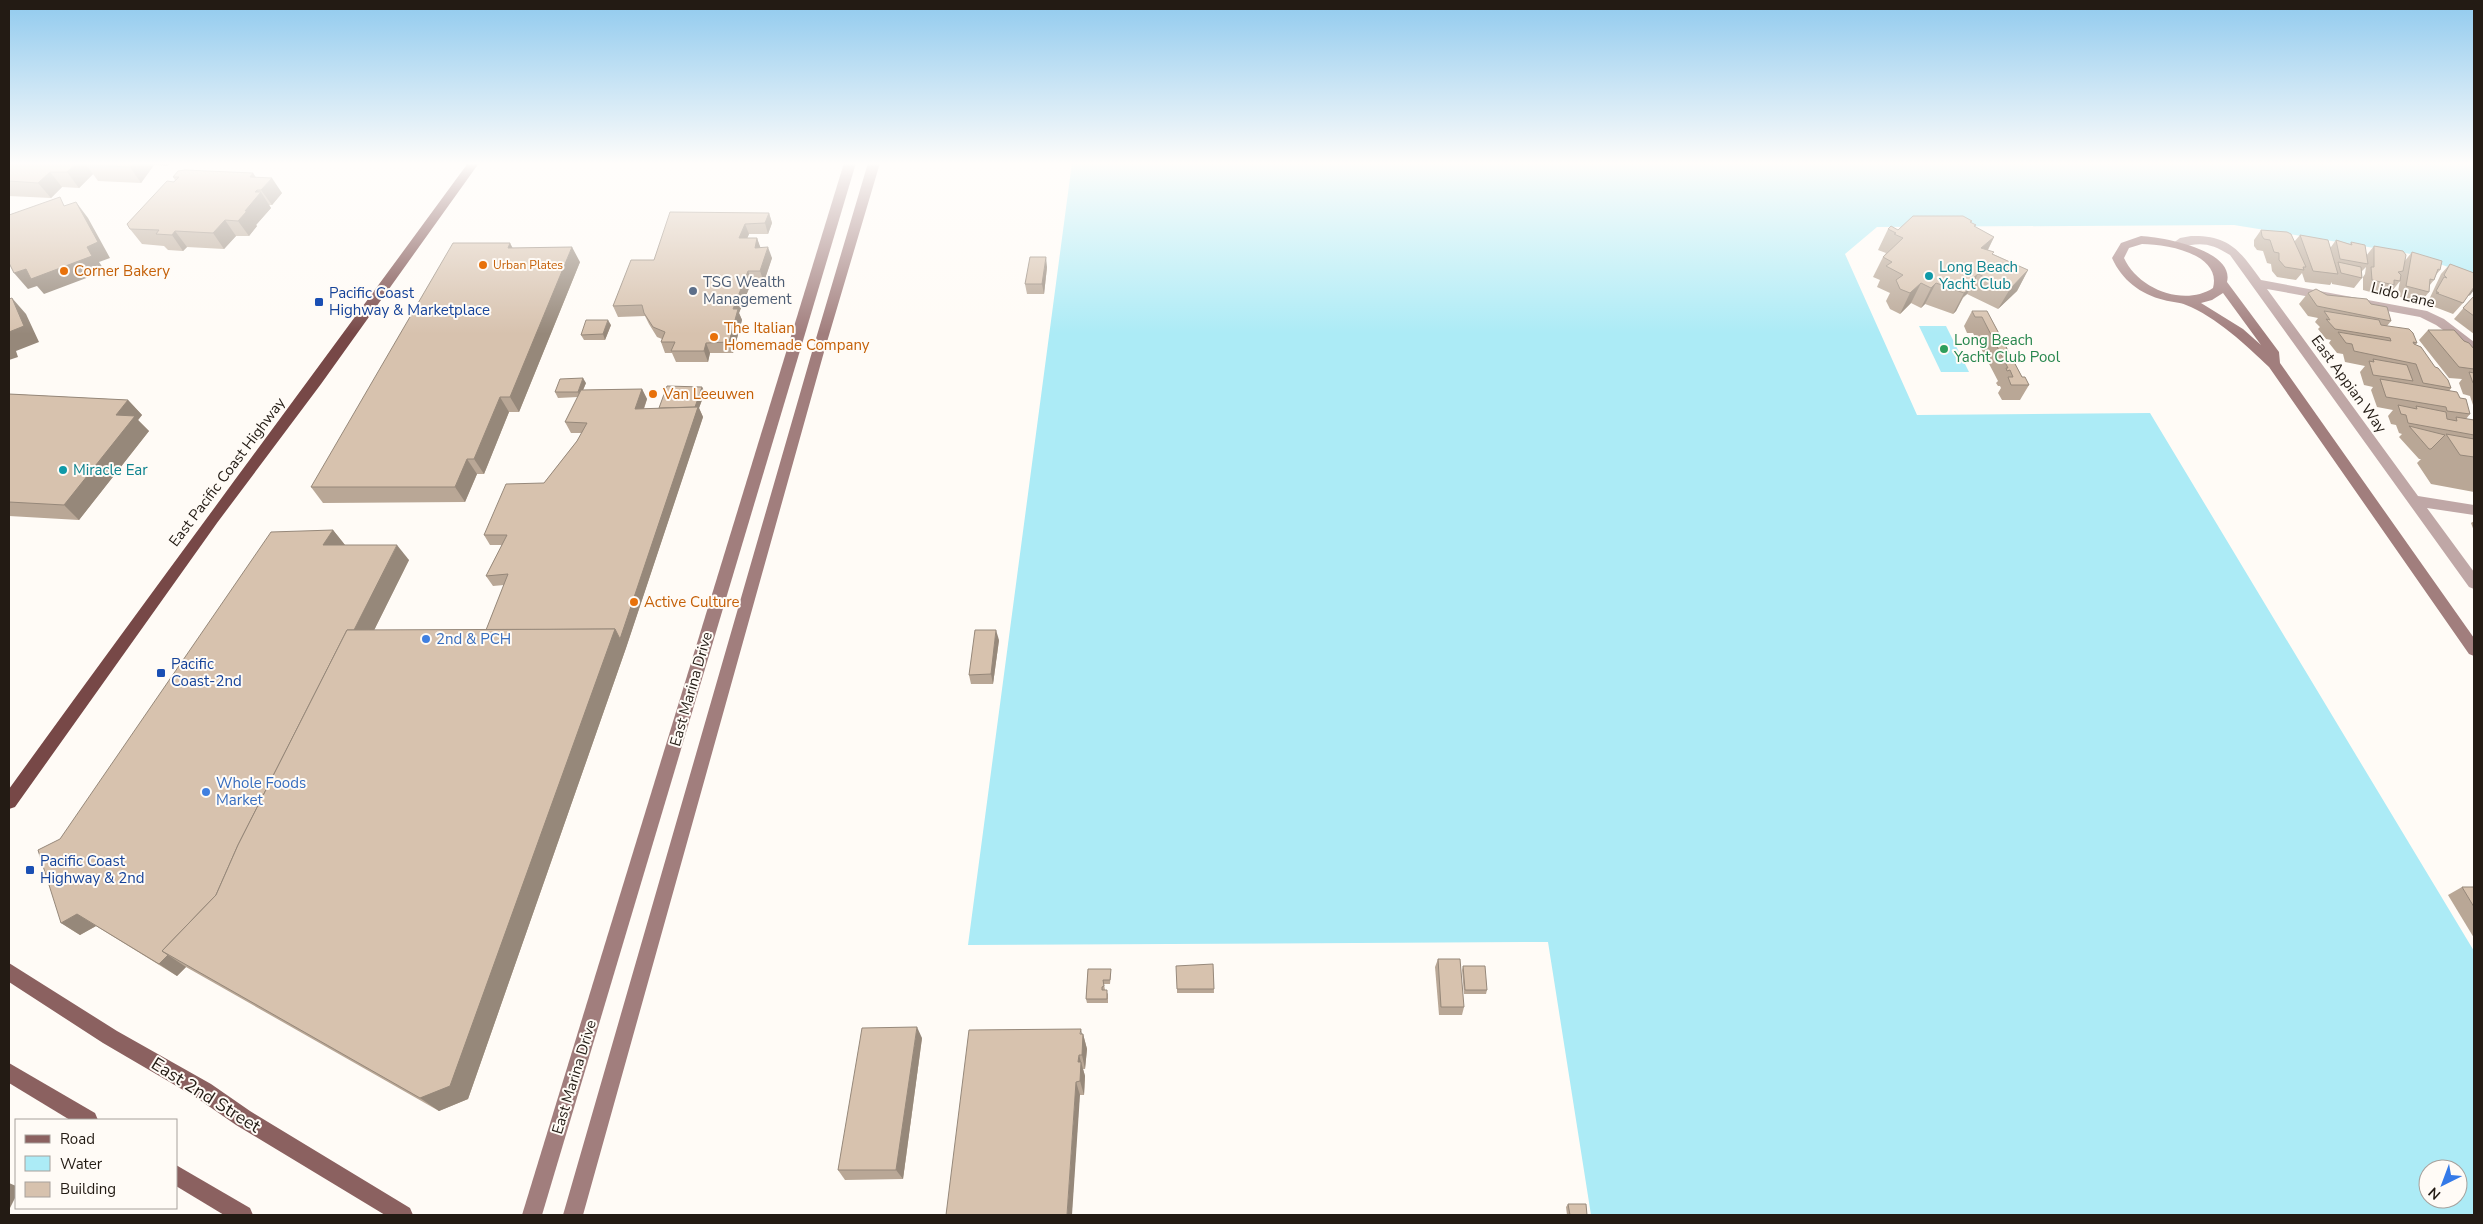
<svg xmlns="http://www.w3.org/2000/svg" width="2483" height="1224" viewBox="0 0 2483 1224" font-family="'Nunito Sans',sans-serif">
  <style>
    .water { fill: #acebf6; fill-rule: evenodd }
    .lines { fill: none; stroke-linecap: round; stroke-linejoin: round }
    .street { fill: #bfa7a6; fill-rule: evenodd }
    .secondary { fill: #a17e7d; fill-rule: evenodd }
    .primary { fill: #8b6160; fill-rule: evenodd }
    .highway { fill: #774847; fill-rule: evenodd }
    .wall { fill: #b9a796 }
    .shaded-wall { fill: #96887a }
    .building { fill: #d7c2ae; stroke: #96887a }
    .food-dot { fill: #e8710a; stroke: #fffbf6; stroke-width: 2 }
    .culture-dot { fill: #0f9aa8; stroke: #fffbf6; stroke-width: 2 }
    .service-dot { fill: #5c6f8a; stroke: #fffbf6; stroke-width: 2 }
    .transit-dot { fill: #1a4fb4; stroke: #fffbf6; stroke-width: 2 }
    .leisure-dot { fill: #2e9e5b; stroke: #fffbf6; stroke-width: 2 }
    .shop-dot { fill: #3f7fe0; stroke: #fffbf6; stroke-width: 2 }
    .labels { text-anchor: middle; stroke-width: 4; stroke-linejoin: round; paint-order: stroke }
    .far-food-label { font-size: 12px; fill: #c56008; stroke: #fffbf6; text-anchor: start }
    .culture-label { font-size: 15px; fill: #0d838f; stroke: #fffbf6; text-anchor: start }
    .food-label { font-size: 15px; fill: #c56008; stroke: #fffbf6; text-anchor: start }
    .service-label { font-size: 15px; fill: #4e5e75; stroke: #fffbf6; text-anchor: start }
    .transit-label { font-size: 15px; fill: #164399; stroke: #fffbf6; text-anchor: start }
    .street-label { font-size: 15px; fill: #231b14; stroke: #fffbf6 }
    .leisure-label { font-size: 15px; fill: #27864d; stroke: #fffbf6; text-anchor: start }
    .shop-label { font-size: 15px; fill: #366cbe; stroke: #fffbf6; text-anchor: start }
    .near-street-label { font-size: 18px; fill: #231b14; stroke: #fffbf6 }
  </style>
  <rect width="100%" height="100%" fill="#fffbf6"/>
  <g class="water">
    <path d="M1072,163H2474V276L2411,254L2234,225L1877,227L1845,254L1917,415L2150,413L2474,951V1215H1591L1548,942L968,945ZM2428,1169H2458V1199H2428Z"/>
    <polygon points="1919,326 1946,326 1969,372 1941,372"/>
  </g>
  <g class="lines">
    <path class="street" d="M2191,236C2230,235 2240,251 2261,280L2427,311L2444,319L2474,342V352L2436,325L2420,317L2267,289L2418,496L2474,505V515L2427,508L2474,572V589L2469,587L2230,255C2210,242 2199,242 2178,248L2172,244L2180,238Z"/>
    <g class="secondary">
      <polygon points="844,163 856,163 542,1215 522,1215"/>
      <polygon points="868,163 880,163 824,352 583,1215 563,1215 812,352"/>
      <path d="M2141,236C2162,237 2235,250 2227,282L2279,352L2280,363L2474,638V656L2469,654L2269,367C2247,346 2215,316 2186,305C2180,302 2171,302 2164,300C2140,294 2122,280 2112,258L2121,243ZM2142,244C2167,244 2222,254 2213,288C2184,307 2138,289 2124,258L2129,248ZM2223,293L2261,345L2243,329L2201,303L2212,300Z"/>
    </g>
    <g class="primary">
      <polygon points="9,963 117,1031 211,1084 250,1111 410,1208 413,1215 385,1215 236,1125 197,1098 103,1043 9,982"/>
      <polygon points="9,1063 95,1113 98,1120 70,1120 9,1083"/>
      <polygon points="176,1165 250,1208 253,1215 224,1215 176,1186"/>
    </g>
    <path class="highway" d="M468,163H479L321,384L217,523L15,807L9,809V789C161,579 315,372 468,163Z"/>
  </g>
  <g class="wall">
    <polygon points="9,163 170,163 168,166 154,165 141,183 98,181 93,174 79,188 62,187 51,198 9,196"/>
    <polygon points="253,173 255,177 282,193 272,205 269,205 271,208 256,225 257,226 249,236 236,236 224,249 187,247 183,251 168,250 164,246 142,244 130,229 175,180 173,177"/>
    <polygon points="769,213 772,223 768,234 749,234 747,238 757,238 760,248 772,258 764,282 752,281 739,313 742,320 733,353 710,353 708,362 676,362 672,353 665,353 661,342 662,339 657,337 649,324 645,316 618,317 613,306 654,260"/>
    <polygon points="1971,223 1975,227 1994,237 1988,250 1993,254 2028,270 2017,291 1998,309 1967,294 1963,298 1956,311 1953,314 1925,304 1921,308 1911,303 1900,314 1890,309 1886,301 1890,293 1877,287 1880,280 1873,277 1883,257 1886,253 1878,250 1888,229 1898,230"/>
    <polygon points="2261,230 2294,242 2300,235 2331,247 2336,240 2350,244 2351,242 2366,256 2374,246 2404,262 2412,252 2440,270 2436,275 2434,280 2429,286 2429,292 2420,303 2397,296 2400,281 2392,291 2389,291 2385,296 2363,290 2363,277 2365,274 2366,267 2361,272 2362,278 2354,288 2332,284 2332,282 2330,285 2305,282 2302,273 2296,280 2277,277 2272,271 2271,264 2267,263 2263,251 2257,250 2254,246 2254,240"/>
    <polygon points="513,248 580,262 519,412 509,412 484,474 477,474 465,502 323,503 311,487"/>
    <polygon points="2450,264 2474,273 2474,290 2470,295 2468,296 2463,303 2453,314 2427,304 2441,274"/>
    <polygon points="1047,267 1044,294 1027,294 1025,284"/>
    <polygon points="2308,293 2327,295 2371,304 2391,321 2387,326 2417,343 2415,345 2435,367 2451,388 2449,391 2460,398 2470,414 2466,419 2474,420 2474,492 2431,484 2417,463 2421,459 2419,459 2399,437 2402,434 2399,433 2396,425 2391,424 2388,416 2393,410 2377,407 2371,390 2373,387 2364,385 2360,372 2365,366 2345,362 2343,354 2337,353 2329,343 2331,340 2326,339 2318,329 2320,327 2315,322 2318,318 2308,316 2299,304"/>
    <polygon points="2474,296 2474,334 2454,319"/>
    <polygon points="1972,311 1987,311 2022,377 2029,385 2020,400 2002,400 1998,393 2001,388 2000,386 1998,386 1996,383 1998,381 1973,333 1967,333 1964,326"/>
    <polygon points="611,325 605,340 584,340 581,335"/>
    <polygon points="2428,330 2464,341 2474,349 2474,408 2470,396 2463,394 2459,383 2462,379 2449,378 2419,340"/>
    <polygon points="586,383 583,390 642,389 647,399 644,409 659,408 705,392 699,408 703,417 626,648 468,1099 439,1111 186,967 177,976 96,926 80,935 61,923 60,839 333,530 345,545 409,560 374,630 486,630 504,585 493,586 486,576 502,545 490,545 484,535 544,483 577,441 582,433 571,433 565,422 578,397 558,398 555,392"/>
    <polygon points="9,394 128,400 142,415 138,420 149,431 79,520 9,516"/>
    <polygon points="2474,521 2474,531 2471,523"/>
    <polygon points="999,640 993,684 971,684 969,675"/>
    <polygon points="2462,887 2474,887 2474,938 2448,895"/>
    <polygon points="1438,959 1464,1007 1462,1015 1439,1015 1435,967"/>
    <polygon points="1213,964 1214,993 1177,993 1177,989"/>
    <polygon points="1463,966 1487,990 1486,994 1464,994 1462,970"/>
    <polygon points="1088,969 1111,973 1110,984 1104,984 1105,990 1108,994 1108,1003 1087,1003 1086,999"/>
    <polygon points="1082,1034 1083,1034 1087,1049 1085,1069 1083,1069 1085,1076 1084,1095 1080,1095 946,1215"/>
    <polygon points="922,1038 903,1179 845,1180 838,1170"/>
    <polygon points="1568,1204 1587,1215 1567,1215 1566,1207"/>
  </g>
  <g class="shaded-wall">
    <polygon points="77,163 105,163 86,165 93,174 79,188 67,172"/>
    <polygon points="133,163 153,163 154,165 141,183 130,167"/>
    <polygon points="50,172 62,187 51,198 38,183"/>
    <polygon points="253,173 263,188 272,178 282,193 272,205 261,190 250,177"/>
    <polygon points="257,190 260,193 261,192 271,208 256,225 257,226 249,236 238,221"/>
    <polygon points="76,202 88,218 110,258 99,262 105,271 44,294 37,286 28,289 14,273 87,247"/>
    <polygon points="769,213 772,223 768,234 765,223"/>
    <polygon points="225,220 236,236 224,249 213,233"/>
    <polygon points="745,224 749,234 743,249 739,238"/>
    <polygon points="175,231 187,247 183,251 172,235"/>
    <polygon points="1994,237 1984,257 1981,248"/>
    <polygon points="757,238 761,249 755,248"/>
    <polygon points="510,243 518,258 508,248"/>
    <polygon points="572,247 580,262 519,412 510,397"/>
    <polygon points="768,247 772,258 764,282 760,271"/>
    <polygon points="1046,257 1047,267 1044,294 1042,284"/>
    <polygon points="2028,270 2017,291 1998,309 2010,289"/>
    <polygon points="748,271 752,281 739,313 742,320 733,353 729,342 733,309"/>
    <polygon points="1978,274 1967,294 1963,297 1956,311 1953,314 1964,293 1961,288"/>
    <polygon points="1921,283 1911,303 1900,314 1910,293"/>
    <polygon points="1936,283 1925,304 1921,308 1931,288"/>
    <polygon points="2474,287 2474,290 2470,295 2464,298"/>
    <polygon points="12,298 26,314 39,342 16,351 18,357 9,360 9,332"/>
    <polygon points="608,320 611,325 605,340 603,334"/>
    <polygon points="706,343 710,353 708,362 704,351"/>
    <polygon points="583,378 586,383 580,397 578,392"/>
    <polygon points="702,387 705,392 699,408 703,417 626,648 468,1099 439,1111 420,1098 615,629"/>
    <polygon points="642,389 647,399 640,419 635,409"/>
    <polygon points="500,397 509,412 484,474 474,459"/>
    <polygon points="128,400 142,415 138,420 149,431 79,520 64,505 116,415"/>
    <polygon points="467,459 477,474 465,502 455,487"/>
    <polygon points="333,530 345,545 323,545"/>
    <polygon points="397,545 409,560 259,862 243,849"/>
    <polygon points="996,630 999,640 993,684 991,674"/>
    <polygon points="77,914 96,926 80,935 61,923"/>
    <polygon points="168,955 186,967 177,976 159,964"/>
    <polygon points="917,1027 922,1038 903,1179 896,1170"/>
    <polygon points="1081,1029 1083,1038 1083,1034 1087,1049 1085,1069 1082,1055"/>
    <polygon points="1079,1055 1085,1076 1084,1095 1080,1081 1078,1062"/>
    <polygon points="1076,1082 1080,1095 1072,1215 1067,1215"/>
    <polygon points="9,1183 16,1186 16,1196 9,1210"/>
  </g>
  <g class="building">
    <polygon points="9,163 77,163 67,172 50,172 38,183 9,181"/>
    <polygon points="89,163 133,163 130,167 86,165"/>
    <polygon points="185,170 253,173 250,177 272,178 261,190 257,190 255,192 261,192 245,211 247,211 238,221 225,220 213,233 175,231 172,235 156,234 159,230 130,229 127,224 167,181 174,182 179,177 173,177 178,171"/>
    <polygon points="60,197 64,206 76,202 98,242 87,247 92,256 31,279 26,269 14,273 9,263 9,215"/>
    <polygon points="670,212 769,213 765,223 745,224 739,238 757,238 755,248 768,247 760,271 748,271 733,309 738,309 729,342 706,343 704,351 671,351 675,342 661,342 665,332 653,327 644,313 642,305 613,306 631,260 654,260"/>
    <polygon points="1913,216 1963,216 1972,221 1970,222 1976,225 1974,226 1994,237 1981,248 1994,252 1992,254 2028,270 2010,289 1978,274 1961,288 1967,291 1964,293 1936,283 1931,288 1921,283 1910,293 1900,289 1896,280 1903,275 1886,266 1892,262 1883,257 1903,238 1894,234 1896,233 1888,229 1891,226 1898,230"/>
    <polygon points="2261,230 2287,232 2291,234 2306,267 2303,267 2304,270 2285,267 2279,260 2279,253 2274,252 2270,240 2264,239 2262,236"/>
    <polygon points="2300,235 2328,240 2338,274 2313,271"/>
    <polygon points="2336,240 2352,245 2351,242 2365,245 2368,264 2340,259"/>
    <polygon points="453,243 510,243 508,248 572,247 510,397 500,397 474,459 467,459 455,487 311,487"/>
    <polygon points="2374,246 2403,251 2406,255 2403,271 2398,272 2401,275 2400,281 2394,280 2394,285 2372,280 2371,267 2374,267"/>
    <polygon points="2412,252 2442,261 2440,270 2438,269 2434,280 2430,279 2429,292 2406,286"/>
    <polygon points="1030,257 1046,257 1042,284 1025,284"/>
    <polygon points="2338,262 2361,267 2362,278 2341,273"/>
    <polygon points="2450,264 2474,273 2474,287 2463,303 2436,293 2439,293 2436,291 2444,277 2447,278 2444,275"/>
    <polygon points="2316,289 2327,295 2367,299 2371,304 2387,307 2391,321 2317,306 2308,293"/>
    <polygon points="2474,296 2474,316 2463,308"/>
    <polygon points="12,298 24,326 9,332 9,299"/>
    <polygon points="1972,311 1987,311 2022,377 2025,377 2029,385 2011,385 2008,377 2013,377 2010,370 2007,371 2006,368 2008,368 1982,317 1975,317"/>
    <polygon points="2324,311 2379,320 2381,325 2409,329 2413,333 2417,343 2413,342 2414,344 2421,347 2435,367 2438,368 2448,380 2451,388 2423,383 2416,364 2354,351 2352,344 2346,343 2338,332 2391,341 2390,338 2335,329 2326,319 2330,320"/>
    <polygon points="586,320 608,320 603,334 581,335"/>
    <polygon points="2428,330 2454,330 2464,341 2469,343 2474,349 2474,369 2459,367"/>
    <polygon points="2373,359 2407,365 2413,381 2373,375 2369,361 2374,362"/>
    <polygon points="2469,372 2474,373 2474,384 2473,383"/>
    <polygon points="583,378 578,392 555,392 560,379"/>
    <polygon points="2380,379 2457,392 2460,398 2466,399 2470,414 2447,411 2446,407 2386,397"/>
    <polygon points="667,386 702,387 695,407 659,408"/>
    <polygon points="642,389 635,409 698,407 620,639 615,629 486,630 508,574 486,576 507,535 484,535 506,484 544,483 577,441 587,423 565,422 581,390"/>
    <polygon points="9,394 128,400 116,415 135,416 64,505 9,502"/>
    <polygon points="2398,405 2417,409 2416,406 2446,412 2447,419 2457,421 2456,417 2474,420 2474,435 2408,423 2406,415 2401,414"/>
    <polygon points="2409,426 2445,435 2431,449 2429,449"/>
    <polygon points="2446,434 2474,439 2474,457 2460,455"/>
    <polygon points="333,530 323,545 397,545 354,630 347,630 238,845 216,895 162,951 168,955 159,964 77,914 61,923 38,850 60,839 271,532"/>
    <polygon points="615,629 450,1086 420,1098 162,951 216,895 238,845 347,630"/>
    <polygon points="975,630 996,630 991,674 969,675"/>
    <polygon points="2462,887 2474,887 2474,907"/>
    <polygon points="1438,959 1460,959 1464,1007 1441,1007"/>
    <polygon points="1213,964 1214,989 1177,989 1176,966"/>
    <polygon points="1463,966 1485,966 1487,990 1465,990"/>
    <polygon points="1088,969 1111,969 1110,980 1103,980 1104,986 1102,987 1102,990 1107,990 1107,999 1086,999"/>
    <polygon points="917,1027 896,1170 838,1170 862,1028"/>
    <polygon points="1081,1029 1080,1034 1083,1034 1082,1055 1079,1055 1078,1062 1081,1062 1080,1081 1076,1082 1067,1215 946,1215 969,1030"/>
    <polygon points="1568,1204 1586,1204 1587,1215 1570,1215"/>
  </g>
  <linearGradient id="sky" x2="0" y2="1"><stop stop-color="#90caee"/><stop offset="0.49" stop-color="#fffdfb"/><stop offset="1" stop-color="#fffdfb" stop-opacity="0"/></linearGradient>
  <rect width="2483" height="334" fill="url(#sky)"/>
  <g class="food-dot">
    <circle cx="483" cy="265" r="5"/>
    <circle cx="64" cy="271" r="5"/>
    <circle cx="714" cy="337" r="5"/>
    <circle cx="653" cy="394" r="5"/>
    <circle cx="634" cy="602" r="5"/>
  </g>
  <g class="culture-dot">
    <circle cx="1929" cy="276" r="5"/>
    <circle cx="63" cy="470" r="5"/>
  </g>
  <circle class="service-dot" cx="693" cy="291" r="5"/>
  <g class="transit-dot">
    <rect x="314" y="297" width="10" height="10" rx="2.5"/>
    <rect x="156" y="668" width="10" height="10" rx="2.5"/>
    <rect x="25" y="865" width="10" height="10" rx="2.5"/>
  </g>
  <circle class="leisure-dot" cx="1944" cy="349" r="5"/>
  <g class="shop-dot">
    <circle cx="426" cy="639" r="5"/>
    <circle cx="206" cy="792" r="5"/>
  </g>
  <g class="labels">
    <g class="far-food-label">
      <text x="493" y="269">Urban Plates</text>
    </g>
    <g class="culture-label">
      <text x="1939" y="272">Long Beach<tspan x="1939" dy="17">Yacht Club</tspan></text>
      <text x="73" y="475">Miracle Ear</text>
    </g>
    <g class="food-label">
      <text x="74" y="276">Corner Bakery</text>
      <text x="724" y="333">The Italian<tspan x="724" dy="17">Homemade Company</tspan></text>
      <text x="663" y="399">Van Leeuwen</text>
      <text x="644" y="607">Active Culture</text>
    </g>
    <g class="service-label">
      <text x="703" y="287">TSG Wealth<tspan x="703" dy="17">Management</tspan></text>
    </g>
    <g class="transit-label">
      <text x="329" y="298">Pacific Coast<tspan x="329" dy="17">Highway &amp; Marketplace</tspan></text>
      <text x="171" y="669">Pacific<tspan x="171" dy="17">Coast-2nd</tspan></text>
      <text x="40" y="866">Pacific Coast<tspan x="40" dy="17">Highway &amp; 2nd</tspan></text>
    </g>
    <g class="street-label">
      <text transform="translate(2403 295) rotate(14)" y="5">Lido Lane</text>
      <text transform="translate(2349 384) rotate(54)" y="5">East Appian Way</text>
      <text transform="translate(227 472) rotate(-53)" y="5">East Pacific Coast Highway</text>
      <text transform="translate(691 689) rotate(-74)" y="5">East Marina Drive</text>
      <text transform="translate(574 1077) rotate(-73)" y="5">East Marina Drive</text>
    </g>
    <g class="leisure-label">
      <text x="1954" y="345">Long Beach<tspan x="1954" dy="17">Yacht Club Pool</tspan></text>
    </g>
    <g class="shop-label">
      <text x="436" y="644">2nd &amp; PCH</text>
      <text x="216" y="788">Whole Foods<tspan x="216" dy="17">Market</tspan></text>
    </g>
    <g class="near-street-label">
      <text transform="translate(206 1095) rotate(32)" y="6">East 2nd Street</text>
    </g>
  </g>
  <rect width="2483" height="1224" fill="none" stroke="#231b14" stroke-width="20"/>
  <rect x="15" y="1119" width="162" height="90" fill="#fffbf6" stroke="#a7a19c"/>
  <rect x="25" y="1135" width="25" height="8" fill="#8b6160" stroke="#a7a19c"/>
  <text x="60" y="1144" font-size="15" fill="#231b14">Road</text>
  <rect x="25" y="1156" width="25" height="15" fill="#acebf6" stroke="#a7a19c"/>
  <text x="60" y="1169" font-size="15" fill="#231b14">Water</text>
  <rect x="25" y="1182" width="25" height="15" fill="#d7c2ae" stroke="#a7a19c"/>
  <text x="60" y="1194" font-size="15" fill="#231b14">Building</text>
  <g transform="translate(2443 1184) rotate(222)"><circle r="24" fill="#fffbf6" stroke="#a7a19c"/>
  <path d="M0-4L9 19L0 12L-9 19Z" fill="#347ae8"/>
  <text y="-8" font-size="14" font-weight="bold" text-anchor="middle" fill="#231b14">N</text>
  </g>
</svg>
